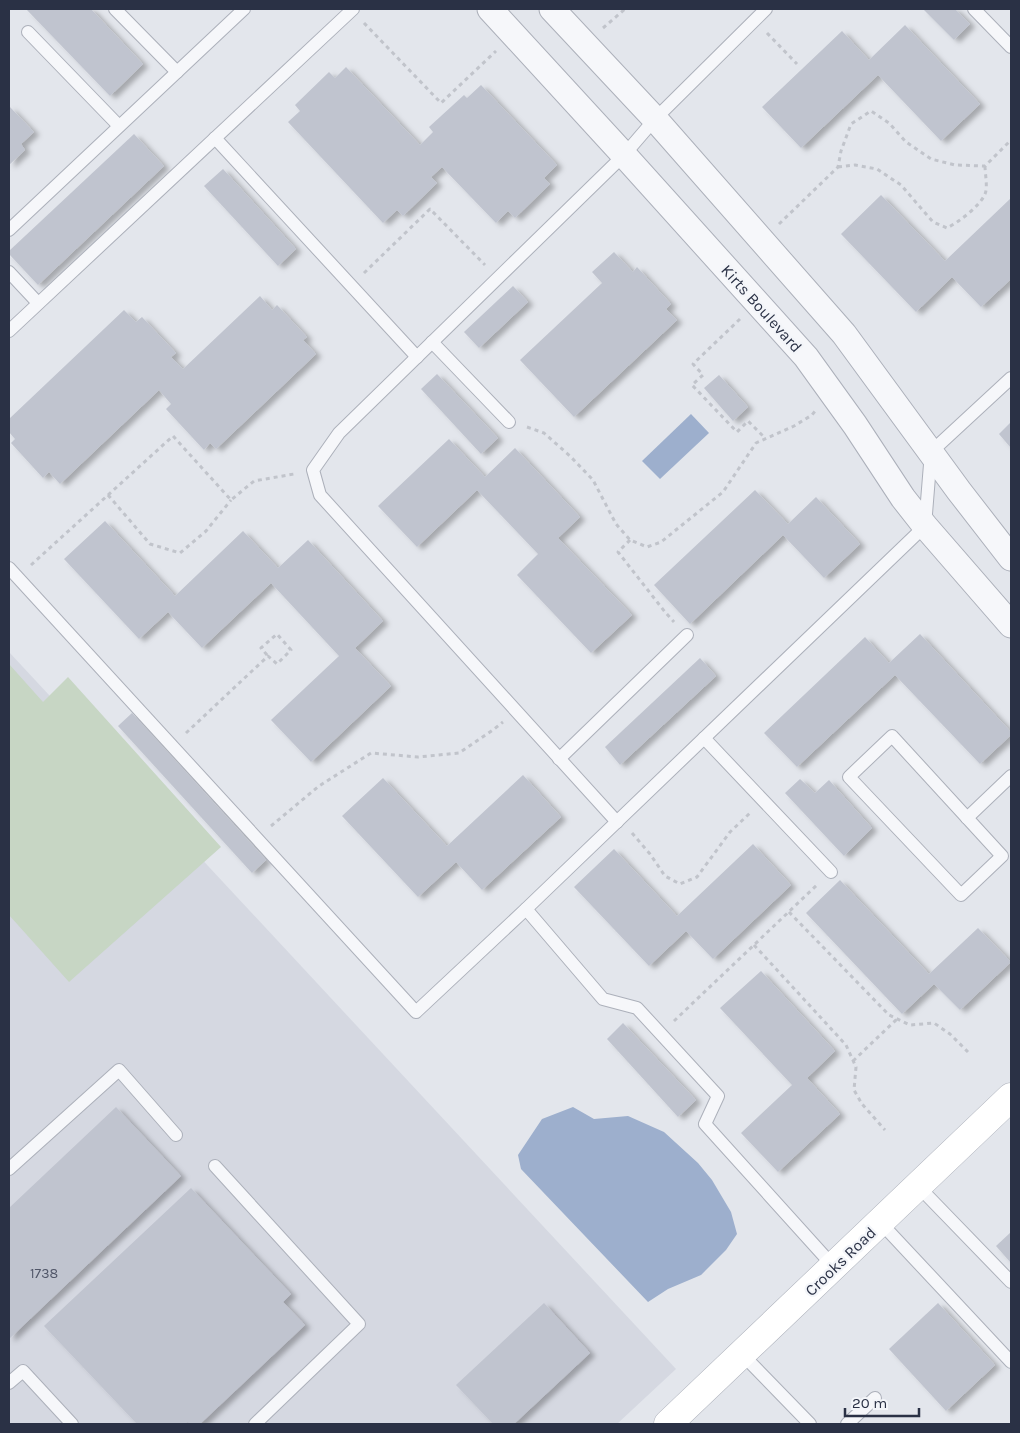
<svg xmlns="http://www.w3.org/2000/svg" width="1020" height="1433" viewBox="0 0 1020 1433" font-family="Karla,sans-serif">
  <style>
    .built { fill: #d5d8e1 }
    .green { fill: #c7d6c4 }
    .water { fill: #9dafcd }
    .building { fill: #c0c4cf; filter: url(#shadow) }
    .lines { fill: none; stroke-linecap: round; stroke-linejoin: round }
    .service-casing { stroke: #acb0ba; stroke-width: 14 }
    .minor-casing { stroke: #acb0ba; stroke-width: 27 }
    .secondary-casing { stroke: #acb0ba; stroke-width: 29 }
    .path { stroke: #c1c4cb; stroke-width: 3; stroke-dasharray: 4 4; stroke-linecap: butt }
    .service { stroke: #f6f7fa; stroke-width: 12 }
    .minor { stroke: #f6f7fa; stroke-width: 25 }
    .secondary { stroke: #fff; stroke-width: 28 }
    .labels { text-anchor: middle; stroke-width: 4.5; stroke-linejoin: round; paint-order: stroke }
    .number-label { font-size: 14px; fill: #505668 }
    .street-label { font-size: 16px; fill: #2a3145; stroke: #f3f5f9 }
  </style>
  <defs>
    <filter id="shadow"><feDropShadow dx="5.5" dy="3" stdDeviation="2.5" flood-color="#0004"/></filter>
  </defs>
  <rect width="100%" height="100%" fill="#e3e6ec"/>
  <polygon class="built" points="9,652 676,1369 617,1424 9,1424"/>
  <polygon class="green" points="9,664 43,702 68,677 221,847 69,982 9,915"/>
  <g class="water">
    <polygon points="691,414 709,433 660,479 642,461"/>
    <polygon points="573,1107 594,1119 628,1116 664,1132 698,1163 712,1180 731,1212 737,1234 726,1250 701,1275 668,1289 648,1302 521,1169 518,1155 542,1119"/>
  </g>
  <g class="building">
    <polygon points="26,9 91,9 143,64 110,96"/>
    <polygon points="923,9 955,9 970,24 954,40"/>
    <polygon points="905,25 980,104 941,141 878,75 801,148 762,107 842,31 869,60"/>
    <polygon points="346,67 420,145 433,132 429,127 464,95 467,98 481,85 557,165 544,178 550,184 515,218 508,211 496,223 442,167 431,177 437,183 403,216 397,210 383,223 288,122 300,111 295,105 329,72 335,78"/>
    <polygon points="9,106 34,132 21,144 25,150 9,165"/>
    <polygon points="134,134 164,166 38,285 9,254 9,251"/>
    <polygon points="223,169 296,249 278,266 204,186"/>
    <polygon points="881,195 945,261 1011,198 1011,279 981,307 952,277 916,312 841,234"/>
    <polygon points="614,252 633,272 637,267 671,304 666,309 677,320 574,417 520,360 602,283 592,272"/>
    <polygon points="513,286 528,302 479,348 464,332"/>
    <polygon points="260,296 272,310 277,305 307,337 303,340 316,354 216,449 210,443 204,450 166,409 171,404 159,390 60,484 49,472 43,478 11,443 15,439 9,432 9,419 124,310 136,322 142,317 176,353 171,357 183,369"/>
    <polygon points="437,374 498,438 481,454 421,389"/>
    <polygon points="719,375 748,407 733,421 704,388"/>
    <polygon points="1011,422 1011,448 999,434"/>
    <polygon points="449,439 485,477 515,448 580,517 558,538 632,615 591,653 517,575 538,554 477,490 417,547 378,506"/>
    <polygon points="755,490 788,524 816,497 860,544 824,578 783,535 690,624 654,585"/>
    <polygon points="105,521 175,596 243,531 278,568 308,540 383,621 355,648 391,686 311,762 271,720 339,656 271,583 202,648 168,612 139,639 64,559"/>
    <polygon points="920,634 1011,732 1011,735 980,764 895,675 797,767 764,733 865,637 889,663"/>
    <polygon points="700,658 716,676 620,765 605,747"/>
    <polygon points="132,713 266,860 252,873 118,726"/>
    <polygon points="523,775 561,817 482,890 456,862 418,897 342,816 383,778 447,846"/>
    <polygon points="800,779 815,793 829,780 872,828 844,856 785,793"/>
    <polygon points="753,844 791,885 713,959 686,931 649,966 574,887 614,849 677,916"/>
    <polygon points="840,880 929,974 978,928 1011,962 960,1010 934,984 902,1014 806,913"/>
    <polygon points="761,971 835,1051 807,1078 840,1114 778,1172 741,1133 792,1085 720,1008"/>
    <polygon points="623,1023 696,1100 678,1117 607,1039"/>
    <polygon points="116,1107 181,1176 9,1339 9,1208"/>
    <polygon points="191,1188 291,1294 283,1302 305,1325 200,1424 189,1424 188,1422 185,1424 137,1424 44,1326"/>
    <polygon points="1011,1232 1011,1263 996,1246"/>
    <polygon points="544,1303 590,1353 514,1424 493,1424 456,1385"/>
    <polygon points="938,1303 995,1365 946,1411 889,1349"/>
  </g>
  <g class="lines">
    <defs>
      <g id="service">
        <polyline points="115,9 177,72"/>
        <polyline points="974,9 1011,47"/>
        <polyline points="28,32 119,126"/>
        <polyline points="215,138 417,357"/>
        <polyline points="9,230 244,9"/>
        <polyline points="9,272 38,303"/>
        <polyline points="9,331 353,9"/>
        <polyline points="432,342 509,422"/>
        <polyline points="9,568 416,1012 526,909 925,526 931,452 1011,378"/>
        <polygon points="892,736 1002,856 961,895 849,777"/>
        <polyline points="704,738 831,872"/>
        <polyline points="559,759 687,635"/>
        <polyline points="967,818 1011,776"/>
        <polyline points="617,822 320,495 313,470 339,433 624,155 655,119 766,9"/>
        <polyline points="526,909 603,999 637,1008 718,1096 705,1124 834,1267"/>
        <polyline points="215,1166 359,1324 255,1424"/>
        <polyline points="9,1169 119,1070 176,1135"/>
        <polyline points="918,1186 1011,1282"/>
        <polyline points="880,1222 1011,1362"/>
        <polyline points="742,1354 810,1424"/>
        <polyline points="9,1383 23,1371 72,1424"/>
        <polyline points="847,1424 875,1398"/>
      </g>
      <g id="minor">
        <polyline points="490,9 624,155 806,357 855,425 903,498 925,526 1011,625"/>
        <polyline points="552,9 655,119 844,334 959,491 1011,558"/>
      </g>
      <polyline id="secondary" points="668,1424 1011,1097"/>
    </defs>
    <use href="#service" class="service-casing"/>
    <use href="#minor" class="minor-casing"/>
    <use href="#secondary" class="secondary-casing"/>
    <g class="path">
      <polyline points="364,23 441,103 496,51"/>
      <polyline points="603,28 625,9"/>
      <polyline points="767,33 797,64"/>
      <path d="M838,167L855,165L877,169L901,185L933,222L947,228C959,222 980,206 985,194C988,187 985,174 985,166"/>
      <polyline points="779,224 838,167 841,151 851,124 871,111 889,123 906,142 931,159 955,165 985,166 1011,140"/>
      <polyline points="364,273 430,209 485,265"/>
      <polyline points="740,319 693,364 703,375 692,385 737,432 748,421 765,438"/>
      <polyline points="527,427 544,433 570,456 593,480 616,524 630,540 647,547 661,542 723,492 756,443 794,426 812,415 816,410"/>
      <polyline points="108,495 150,544 180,553 206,531 231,500"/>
      <polyline points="630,540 618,552 665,612 674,622"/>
      <polyline points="31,565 173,436 231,500 254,481 294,474"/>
      <polyline points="186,733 268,656 277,664 291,650 277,634 261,648 268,656"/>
      <polyline points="271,826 319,786 371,753 418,757 459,753 493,730 503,722"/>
      <polyline points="632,833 650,854 665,876 680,884 697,877 730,832 750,813"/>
      <polyline points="789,912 889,1015 910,1025 934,1023 950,1034 968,1052"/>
      <polyline points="754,945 846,1045 856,1067 854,1090 862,1104 885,1130"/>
      <polyline points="674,1021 818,884"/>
      <polyline points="853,1061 897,1019"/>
    </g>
    <use href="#service" class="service"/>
    <use href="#minor" class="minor"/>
    <use href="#secondary" class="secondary"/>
  </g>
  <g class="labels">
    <g class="number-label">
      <text x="44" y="1278">1738</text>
    </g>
    <g class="street-label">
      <text transform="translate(762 308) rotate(48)" y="6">Kirts Boulevard</text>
      <text transform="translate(840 1261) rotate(-44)" y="6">Crooks Road</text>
    </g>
  </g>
  <rect width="1020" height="1433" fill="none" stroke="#2a3145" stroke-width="20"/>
  <path d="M845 1408v8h74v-8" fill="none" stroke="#2a3145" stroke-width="2.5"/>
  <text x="852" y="1408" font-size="15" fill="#2a3145" stroke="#f3f5f9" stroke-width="4" paint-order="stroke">20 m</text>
</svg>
